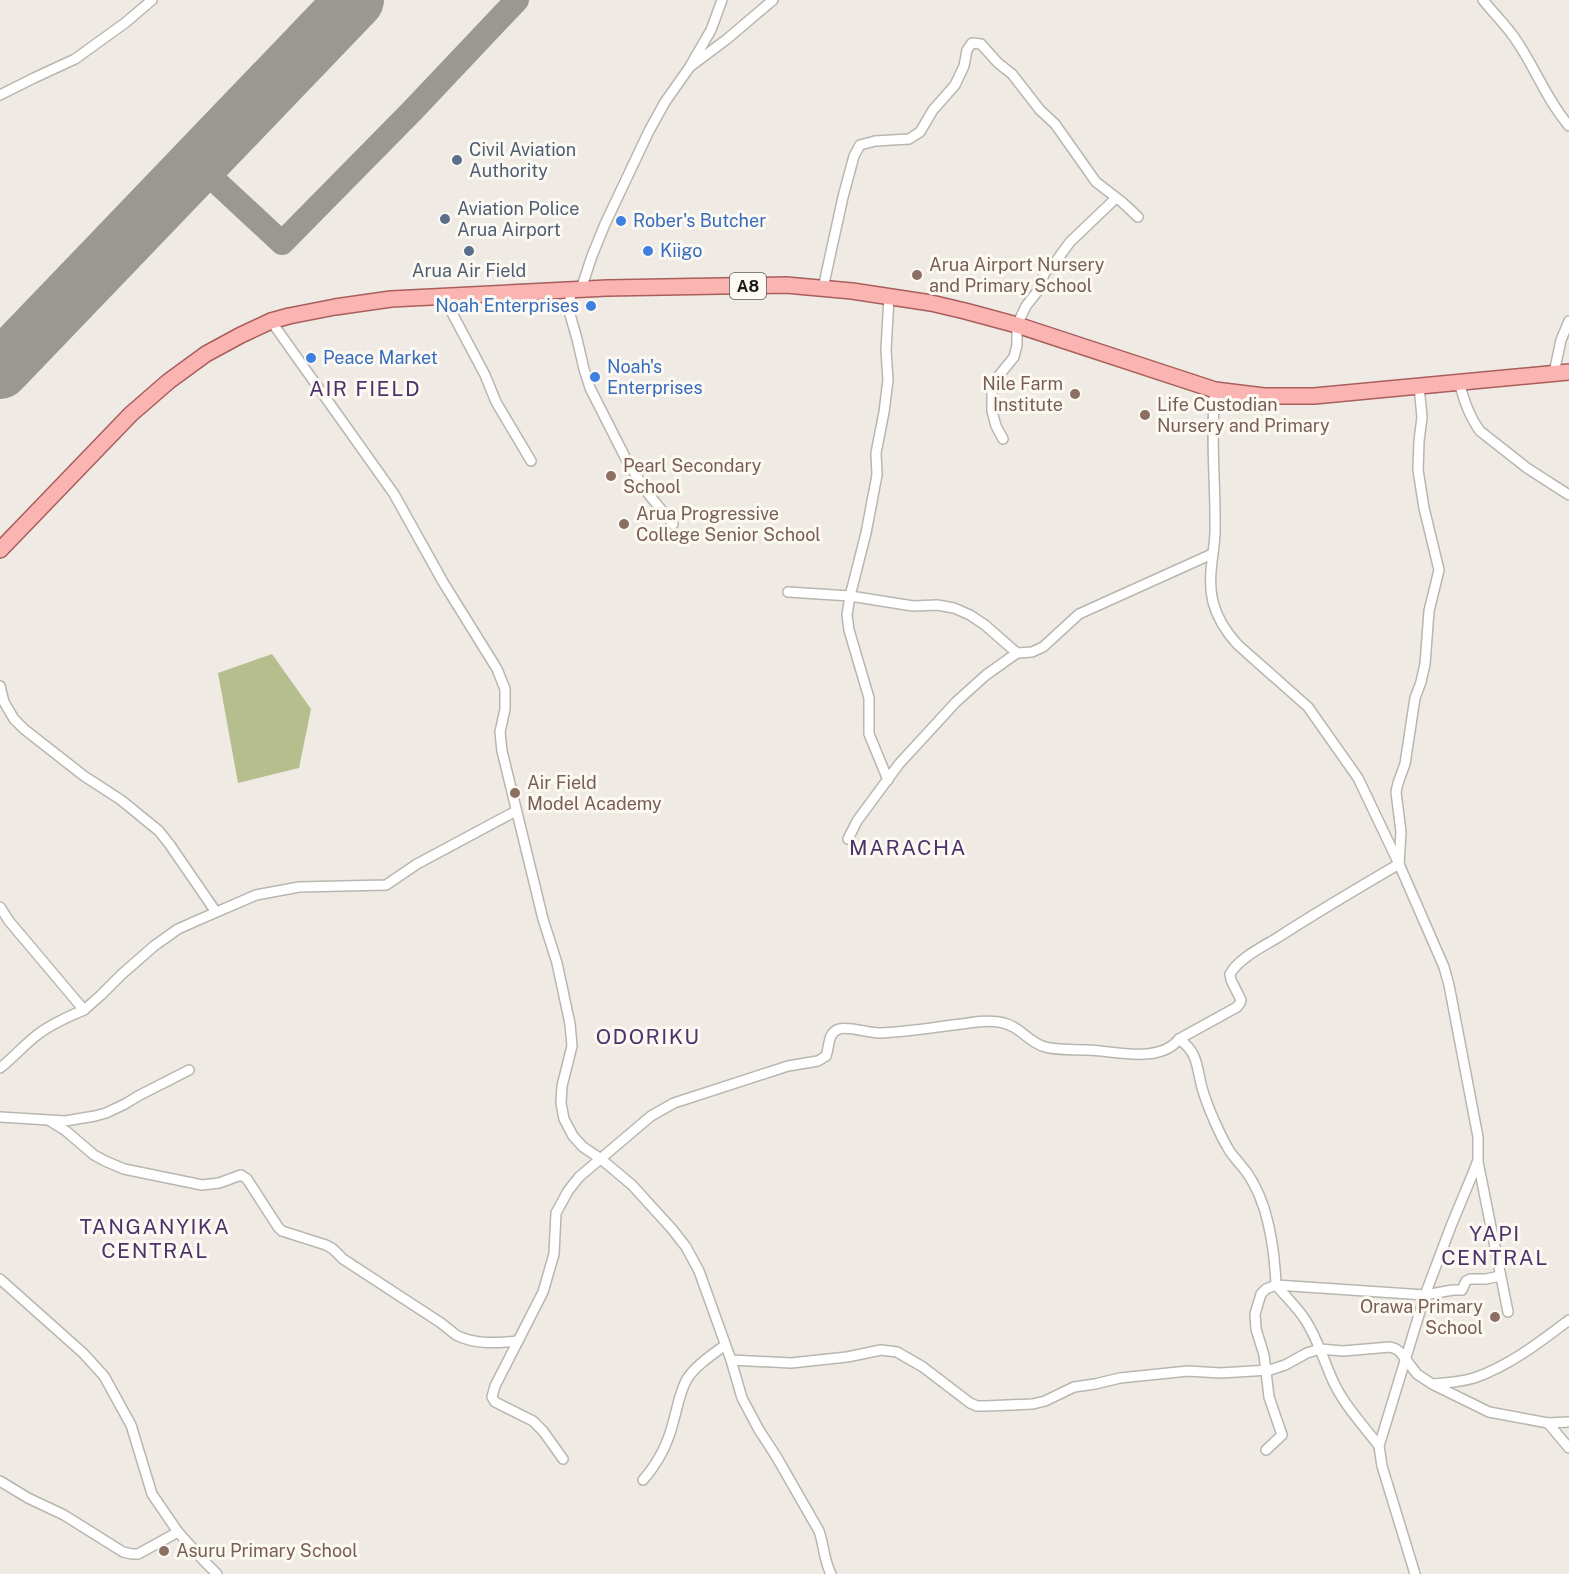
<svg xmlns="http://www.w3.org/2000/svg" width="1569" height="1574" viewBox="0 0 1569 1574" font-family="'Public Sans',sans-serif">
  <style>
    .green { fill: #b6be8e }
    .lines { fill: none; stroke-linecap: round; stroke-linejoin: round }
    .taxiway { stroke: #9a9893; stroke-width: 24 }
    .runway { stroke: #9a9893; stroke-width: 58 }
    .minor-casing { stroke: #b9b6af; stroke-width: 12 }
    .primary-casing { stroke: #a95e5c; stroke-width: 18 }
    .minor { stroke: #fff; stroke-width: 9 }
    .primary { stroke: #fab5b3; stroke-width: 15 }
    .service-dot { fill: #5c6f8a; stroke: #fcf9f2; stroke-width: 2 }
    .shop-dot { fill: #3f7fe0; stroke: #fcf9f2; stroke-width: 2 }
    .education-dot { fill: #8d6e63; stroke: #fcf9f2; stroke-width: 2 }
    .labels { text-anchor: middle; stroke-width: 6; stroke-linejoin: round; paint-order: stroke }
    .shield { fill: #fcf9f2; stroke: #5e5c59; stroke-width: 1.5 }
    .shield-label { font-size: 16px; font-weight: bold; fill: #1a1917 }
    .service-label { font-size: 18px; fill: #4e5e75; stroke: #fcf9f2; text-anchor: start }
    .shop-label { font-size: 18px; fill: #366cbe; stroke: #fcf9f2; text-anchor: start }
    .education-label { font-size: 18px; fill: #785e54; stroke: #fcf9f2; text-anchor: start }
    .quarter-label { font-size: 21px; letter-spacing: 1.5px; fill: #4d326c; stroke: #fcf9f2 }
  </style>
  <rect width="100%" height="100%" fill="#efebe4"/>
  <polygon class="green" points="272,654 311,709 299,768 238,783 218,673"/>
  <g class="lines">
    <polyline class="taxiway" points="197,164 282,243 413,110 517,0"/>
    <polyline class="runway" points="0,370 355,0"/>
    <defs>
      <g id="minor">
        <path d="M1483,0C1495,15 1508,27 1518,43C1536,70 1547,100 1569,126"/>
        <polyline points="691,66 727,39 773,0"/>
        <polyline points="0,95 34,78 75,59 125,23 152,0"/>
        <polyline points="823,288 843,197 854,156 860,145 875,141 909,139 920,132 933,110 955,85 964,66 967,50 972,43 981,44 998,63 1012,74 1040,110 1055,124 1096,182 1122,202 1138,217"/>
        <polyline points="581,289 592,256 605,224 649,131 665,102 689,68 711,30 722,0"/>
        <polyline points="571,290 569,311 577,339 584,369 590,388 627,461 646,491 673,524"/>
        <polyline points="443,296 485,375 496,402 531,461"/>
        <path d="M271,321L394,494L443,582L497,669L505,689V709L500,732L502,751L543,919L557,963L570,1024L572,1046L562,1086L561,1103L564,1119L573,1136L583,1147L601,1159L632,1185L672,1229L686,1247L699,1271L731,1360L742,1398L759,1430L776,1456L819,1531C824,1545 824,1561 831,1574"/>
        <polyline points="1554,373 1561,340 1569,321"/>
        <path d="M1459,382C1464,400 1469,416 1480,431L1527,468L1569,495"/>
        <path d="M1215,390C1210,438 1216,485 1215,533C1214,556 1207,578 1213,602C1217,618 1227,633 1238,645L1308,707L1358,778L1399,864L1444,967L1449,985L1478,1137V1160L1473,1173L1451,1226L1425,1295L1379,1446L1382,1466L1415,1574"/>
        <polyline points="1003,439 996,426 992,411 992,387 997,378 1014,357 1017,345 1017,325 1026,306 1037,292 1045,272 1054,264 1070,242 1116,198"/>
        <polyline points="788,592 850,596 913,606 937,605 954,608 970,615 985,625 1017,653"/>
        <polyline points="0,686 4,702 14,719 24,729 84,776 121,800 159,831 170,845 216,912"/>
        <polyline points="888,780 869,734 869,698 849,630 847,615 850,596 866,533 877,475 876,453 884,412 888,380 886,350 889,297"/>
        <polyline points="848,839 857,821 899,764 956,702 986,675 1017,653 1032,652 1043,647 1079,614 1212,554"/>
        <polyline points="0,907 9,921 84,1010 101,995 121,975 154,946 178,929 196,921 256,895 299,887 386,885 417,864 516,811"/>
        <path d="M1179,1039C1200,1054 1196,1069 1203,1091C1208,1108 1220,1135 1229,1150C1232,1155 1236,1159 1240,1164C1251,1176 1259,1193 1264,1208C1272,1234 1275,1259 1276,1285L1425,1295L1453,1290H1462L1466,1281L1470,1279H1486L1500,1276"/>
        <path d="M0,1068C13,1058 24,1045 37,1035C51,1024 67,1017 84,1010"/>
        <polyline points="0,1117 65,1121 95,1116 106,1113 125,1104 138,1096 189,1070"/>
        <path d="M50,1121L66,1131L94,1155L105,1161L124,1169L202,1185L219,1183L241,1175L247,1179L278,1227L282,1231L326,1245L333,1249L343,1259L441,1323C446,1327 451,1331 456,1335C475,1345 498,1343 518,1341"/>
        <polyline points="1478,1162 1508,1312"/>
        <polyline points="0,1279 83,1353 104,1376 131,1425 152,1494 178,1532 205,1562 217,1574"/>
        <polyline points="731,1360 791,1363 847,1357 881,1350 897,1352 923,1367 970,1403 977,1406 985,1406 1033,1404 1045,1401 1074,1387 1095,1384 1120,1378 1188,1371 1220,1373 1270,1370 1285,1365 1307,1353 1320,1349 1343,1351 1390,1347 1396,1349 1400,1352 1417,1374 1432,1384 1489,1412 1548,1423 1569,1422"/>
        <path d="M1433,1384C1446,1383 1461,1382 1474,1378C1509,1366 1540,1342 1569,1320"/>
        <polyline points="1548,1423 1569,1448"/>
        <path d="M1266,1450L1282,1435L1269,1397L1264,1355L1256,1329L1255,1314L1261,1294L1266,1289L1276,1285C1286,1297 1298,1308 1306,1321C1318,1340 1324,1361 1333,1381C1344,1405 1363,1425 1379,1446"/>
        <path d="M563,1459L543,1431L533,1421L495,1402L492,1397L495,1386L543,1292L554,1254L556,1213L568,1191L579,1177L651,1116L674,1103L788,1066L818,1061L826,1056C830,1046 827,1033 839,1029C847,1026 870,1033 880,1033C907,1032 935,1027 962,1024C974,1022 986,1020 999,1022C1019,1025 1025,1039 1042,1046C1056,1051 1073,1049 1088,1050C1115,1051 1160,1064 1179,1039L1237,1007L1240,1003L1241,1000L1231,980L1230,974C1238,959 1262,947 1277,938C1317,912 1358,888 1399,864L1401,832L1396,792L1398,783L1405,764L1415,698L1421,682L1425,664L1429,611L1439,570L1424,508L1418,470L1419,441L1422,417L1419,386"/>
        <path d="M643,1480C658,1463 669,1441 674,1419C678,1405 680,1391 687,1379C696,1365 712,1355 725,1345"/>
        <polyline points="0,1481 28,1498 64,1515 123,1552 132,1554 138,1554 178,1532"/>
      </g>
      <polyline id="primary" points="0,550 131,414 169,381 206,354 241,335 271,321 289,316 335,307 391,299 607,288 786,285 852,291 931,303 965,311 1017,325 1215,390 1264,396 1314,396 1569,372"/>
    </defs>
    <use href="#minor" class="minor-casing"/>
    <use href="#primary" class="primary-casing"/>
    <use href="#minor" class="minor"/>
    <use href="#primary" class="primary"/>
  </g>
  <g class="service-dot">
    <circle cx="457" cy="160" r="6"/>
    <circle cx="445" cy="219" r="6"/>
    <circle cx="469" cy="251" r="6"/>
  </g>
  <g class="shop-dot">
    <circle cx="621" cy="221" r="6"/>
    <circle cx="648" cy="251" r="6"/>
    <circle cx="591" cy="306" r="6"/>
    <circle cx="311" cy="358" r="6"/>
    <circle cx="595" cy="377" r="6"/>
  </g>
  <g class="education-dot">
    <circle cx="917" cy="275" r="6"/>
    <circle cx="1075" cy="394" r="6"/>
    <circle cx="1145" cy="415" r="6"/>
    <circle cx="611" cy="476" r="6"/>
    <circle cx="624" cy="524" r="6"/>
    <circle cx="515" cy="793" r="6"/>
    <circle cx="1495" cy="1317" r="6"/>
    <circle cx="164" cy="1551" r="6"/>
  </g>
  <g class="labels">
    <rect class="shield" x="730" y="273" width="36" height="26" rx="4.5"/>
    <g class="shield-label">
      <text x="748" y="292">A8</text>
    </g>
    <g class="service-label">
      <text x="469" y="156">Civil Aviation<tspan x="469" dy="21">Authority</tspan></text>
      <text x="457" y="215">Aviation Police<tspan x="457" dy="21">Arua Airport</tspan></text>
      <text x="469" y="277" text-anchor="middle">Arua Air Field</text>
    </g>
    <g class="shop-label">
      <text x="633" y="227">Rober's Butcher</text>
      <text x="660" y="257">Kiigo</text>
      <text x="579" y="312" text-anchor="end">Noah Enterprises</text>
      <text x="323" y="364">Peace Market</text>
      <text x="607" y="373">Noah's<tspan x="607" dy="21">Enterprises</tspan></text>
    </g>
    <g class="education-label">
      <text x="929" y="271">Arua Airport Nursery<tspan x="929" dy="21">and Primary School</tspan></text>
      <text x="1063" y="390" text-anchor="end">Nile Farm<tspan x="1063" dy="21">Institute</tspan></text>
      <text x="1157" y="411">Life Custodian<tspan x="1157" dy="21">Nursery and Primary</tspan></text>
      <text x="623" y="472">Pearl Secondary<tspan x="623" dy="21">School</tspan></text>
      <text x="636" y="520">Arua Progressive<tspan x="636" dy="21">College Senior School</tspan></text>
      <text x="527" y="789">Air Field<tspan x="527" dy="21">Model Academy</tspan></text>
      <text x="1483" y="1313" text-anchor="end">Orawa Primary<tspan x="1483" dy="21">School</tspan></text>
      <text x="176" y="1557">Asuru Primary School</text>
    </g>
    <g class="quarter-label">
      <text x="365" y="396">AIR FIELD</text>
      <text x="908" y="855">MARACHA</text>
      <text x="648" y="1044">ODORIKU</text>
      <text x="155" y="1234">TANGANYIKA<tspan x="155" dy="24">CENTRAL</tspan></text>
      <text x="1495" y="1241">YAPI<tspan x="1495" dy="24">CENTRAL</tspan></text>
    </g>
  </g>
</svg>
